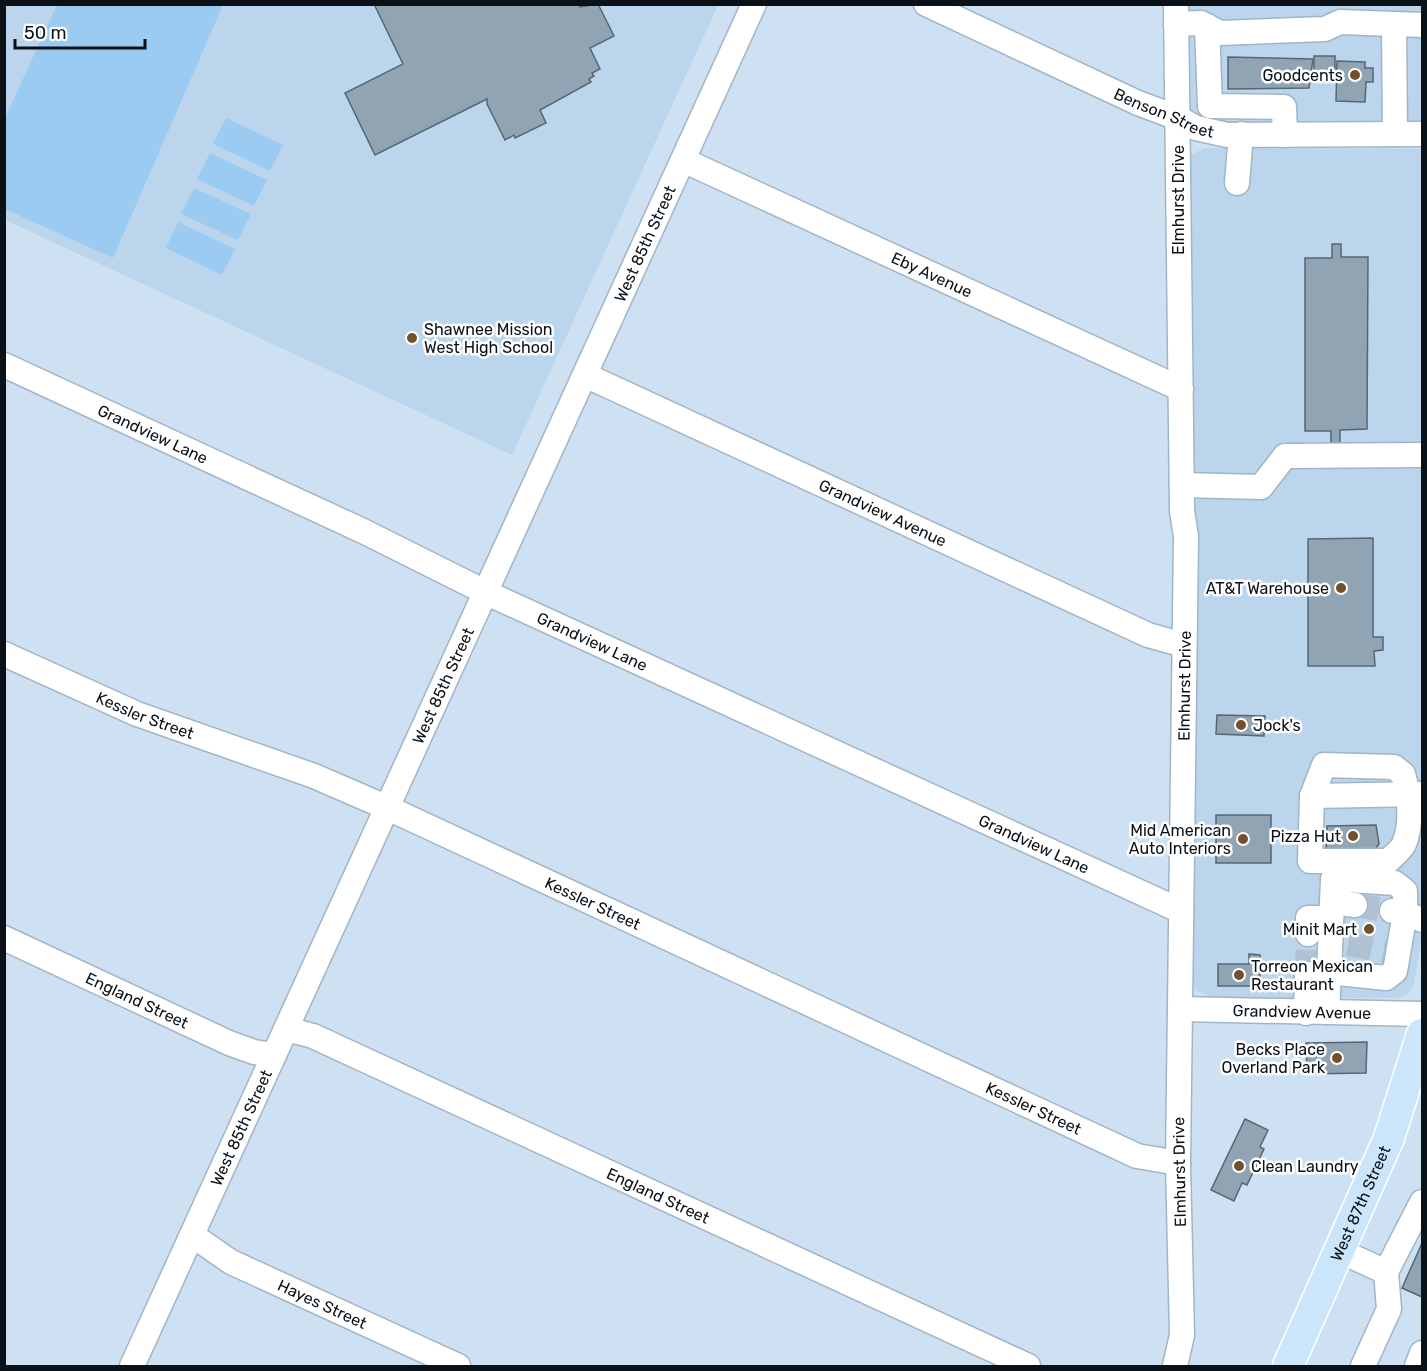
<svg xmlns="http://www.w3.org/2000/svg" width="1427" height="1371" viewBox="0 0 1427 1371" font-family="Rubik,sans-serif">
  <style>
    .built { fill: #bbd5ec }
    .green { fill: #9ccbf2 }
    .building { fill: #91a4b4; stroke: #556775; stroke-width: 1.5 }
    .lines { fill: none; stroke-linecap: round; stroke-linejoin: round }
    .minor-tunnel { stroke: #b0c2d1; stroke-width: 24; stroke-dasharray: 24 12; stroke-linecap: butt }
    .minor-casing { stroke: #a1b5c5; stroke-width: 27 }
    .major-casing { stroke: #fff; stroke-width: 33 }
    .minor { stroke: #fff; stroke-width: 24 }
    .major { stroke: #cbe5fa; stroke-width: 30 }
    .poi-dot { fill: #744f2b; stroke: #fff; stroke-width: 2 }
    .labels { text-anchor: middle; stroke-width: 5; stroke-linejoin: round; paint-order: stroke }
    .poi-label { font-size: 16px; fill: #0a1117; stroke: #fff; text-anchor: end }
    .street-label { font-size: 16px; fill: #0a1117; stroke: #fff }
  </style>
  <rect width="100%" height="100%" fill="#cde1f2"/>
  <g class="built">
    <polygon points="5,5 718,5 512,455 5,220"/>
    <polygon points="1183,5 1422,5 1422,121 1202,123 1190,117"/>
    <polygon points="1204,148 1422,149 1422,939 1414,984 1408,993 1399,998 1212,998 1196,990 1194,984 1189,156"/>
  </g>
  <g class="green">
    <polygon points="57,5 223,5 113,258 5,209 5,118"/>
    <polygon points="226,118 283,145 270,171 213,144"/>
    <polygon points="210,153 267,180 254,206 197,179"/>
    <polygon points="194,188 251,214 238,240 181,214"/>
    <polygon points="178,222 235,249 222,275 166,248"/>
  </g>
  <g class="building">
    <polygon points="374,4 579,4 580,7 598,4 614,36 590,48 600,69 592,73 594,76 589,79 591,82 540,110 546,123 515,138 514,135 505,140 487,104 487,99 375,155 345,93 403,64"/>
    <rect x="1314" y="56" width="21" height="23"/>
    <polygon points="1228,57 1313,59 1309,88 1228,89"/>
    <polygon points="1337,61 1365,62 1365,68 1373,68 1373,82 1366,82 1365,102 1336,101"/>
    <polygon points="1332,244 1341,244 1341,257 1368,257 1367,429 1340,430 1340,443 1331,443 1331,431 1305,431 1305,258 1332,258"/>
    <polygon points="1373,538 1373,637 1383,637 1383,650 1374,651 1375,666 1308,666 1308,539"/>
    <polygon points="1217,715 1265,716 1264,736 1216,734"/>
    <rect x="1216" y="815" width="55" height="48"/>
    <polygon points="1376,825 1379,844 1374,851 1326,851 1327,826"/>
    <polygon points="1249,954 1260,955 1260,986 1218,986 1218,964 1249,964"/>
    <polygon points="1367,1042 1366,1073 1307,1074 1306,1043"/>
    <polygon points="1245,1119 1268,1130 1260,1147 1264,1149 1247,1185 1242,1183 1234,1201 1211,1190"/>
    <polygon points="1422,1243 1422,1297 1402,1288"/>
  </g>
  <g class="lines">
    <g class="minor-tunnel">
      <polyline points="1355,905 1392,911"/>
      <polyline points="1348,944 1385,951"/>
      <polyline points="1307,974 1308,934"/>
    </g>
    <defs>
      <g id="minor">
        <path id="s1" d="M926,4L1138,103L1178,118L1196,128L1227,135L1422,134"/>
        <polyline points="1176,24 1201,23 1220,33 1325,29 1340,22 1422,25"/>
        <polyline points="1394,24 1395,134"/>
        <polyline points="1207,26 1210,106 1284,107 1285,135"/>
        <path id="s2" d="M683,160L1181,389"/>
        <polyline points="1237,183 1241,134"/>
        <path id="s3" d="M4,365L363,531L487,593L1181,911"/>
        <path id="s4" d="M585,375L1148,635L1184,645"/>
        <polyline points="1182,485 1261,487 1285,456 1422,455"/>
        <path id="s5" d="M4,654L137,714L314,776L388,808L1137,1156L1178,1163"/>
        <path d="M1324,765L1394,767L1403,774C1409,795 1413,822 1404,844C1401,850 1393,856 1388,861H1310L1312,796Z"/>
        <polyline points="1312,796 1422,794"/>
        <polyline points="1332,902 1355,905"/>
        <polyline points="1308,934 1308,918 1331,918"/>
        <path id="s6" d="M4,938L229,1043L254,1052L274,1055"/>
        <polyline points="1329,972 1333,879 1395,883 1405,891 1405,913 1392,911"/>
        <path id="s7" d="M1180,1009L1422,1014"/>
        <polyline points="1327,1012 1329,972 1386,978 1395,971 1405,913 1422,920"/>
        <polyline points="1306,1013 1307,974"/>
        <path id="s8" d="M286,1029L313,1036L1028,1366"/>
        <path id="s9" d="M192,1235L231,1262L458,1366"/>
        <polyline points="1340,1251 1386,1272 1389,1309 1363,1366"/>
        <polyline points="1386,1272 1422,1202"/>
        <path id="s10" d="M132,1366L754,4"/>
        <path id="s11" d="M1175,1366L1182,1335L1178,1163L1186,536L1182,511L1176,4"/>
        <polyline points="1417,1366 1422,1353"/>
      </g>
      <g id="major">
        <path id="s12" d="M1288,1366L1389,1138L1422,1034"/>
      </g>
    </defs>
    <use href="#minor" class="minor-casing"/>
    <use href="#major" class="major-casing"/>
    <use href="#minor" class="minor"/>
    <use href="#major" class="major"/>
  </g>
  <g class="poi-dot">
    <circle cx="1355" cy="75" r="6"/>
    <circle cx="412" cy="338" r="6"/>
    <circle cx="1341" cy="588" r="6"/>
    <circle cx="1241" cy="725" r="6"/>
    <circle cx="1353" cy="836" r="6"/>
    <circle cx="1243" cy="839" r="6"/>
    <circle cx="1369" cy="929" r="6"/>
    <circle cx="1239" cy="975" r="6"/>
    <circle cx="1337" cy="1058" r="6"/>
    <circle cx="1239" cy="1166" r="6"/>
  </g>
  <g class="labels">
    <g class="poi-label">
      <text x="1343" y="81">Goodcents</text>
      <text x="424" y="335" text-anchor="start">Shawnee Mission<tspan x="424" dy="18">West High School</tspan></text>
      <text x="1329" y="594">AT&amp;T Warehouse</text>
      <text x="1253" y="731" text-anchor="start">Jock's</text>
      <text x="1231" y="836">Mid American<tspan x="1231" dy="18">Auto Interiors</tspan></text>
      <text x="1341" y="842">Pizza Hut</text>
      <text x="1357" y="935">Minit Mart</text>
      <text x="1251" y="972" text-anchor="start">Torreon Mexican<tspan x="1251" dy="18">Restaurant</tspan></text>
      <text x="1325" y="1055">Becks Place<tspan x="1325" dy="18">Overland Park</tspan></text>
      <text x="1251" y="1172" text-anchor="start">Clean Laundry</text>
    </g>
    <g class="street-label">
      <text dy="6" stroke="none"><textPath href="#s1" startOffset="262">Benson Street</textPath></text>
      <text transform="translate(1178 200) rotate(-90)" y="6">Elmhurst Drive</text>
      <text dy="6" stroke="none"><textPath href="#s10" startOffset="1234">West 85th Street</textPath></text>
      <text dy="6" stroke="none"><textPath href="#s2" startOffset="274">Eby Avenue</textPath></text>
      <text dy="6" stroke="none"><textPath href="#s3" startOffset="164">Grandview Lane</textPath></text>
      <text dy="6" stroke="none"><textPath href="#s4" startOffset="328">Grandview Avenue</textPath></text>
      <text dy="6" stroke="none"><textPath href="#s3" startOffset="650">Grandview Lane</textPath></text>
      <text dy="6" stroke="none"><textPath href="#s10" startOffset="748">West 85th Street</textPath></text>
      <text dy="6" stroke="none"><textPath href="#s11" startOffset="681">Elmhurst Drive</textPath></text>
      <text dy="6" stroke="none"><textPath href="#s5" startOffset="154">Kessler Street</textPath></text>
      <text dy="6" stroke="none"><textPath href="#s3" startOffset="1136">Grandview Lane</textPath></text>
      <text dy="6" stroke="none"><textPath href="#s5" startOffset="640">Kessler Street</textPath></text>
      <text dy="6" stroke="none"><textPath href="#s6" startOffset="147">England Street</textPath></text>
      <text dy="6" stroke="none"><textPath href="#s7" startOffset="122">Grandview Avenue</textPath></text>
      <text dy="6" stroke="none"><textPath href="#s5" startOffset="1126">Kessler Street</textPath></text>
      <text dy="6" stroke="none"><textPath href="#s10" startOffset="262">West 85th Street</textPath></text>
      <text transform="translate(1179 1172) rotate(-91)" y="6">Elmhurst Drive</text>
      <text dy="6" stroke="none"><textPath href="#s8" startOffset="408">England Street</textPath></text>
      <text dy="6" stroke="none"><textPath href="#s12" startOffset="178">West 87th Street</textPath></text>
      <text dy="6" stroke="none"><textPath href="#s9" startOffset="148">Hayes Street</textPath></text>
    </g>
  </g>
  <rect width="1427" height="1371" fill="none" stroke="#0a1117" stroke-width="12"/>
  <path d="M15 39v9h130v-9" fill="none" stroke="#0a1117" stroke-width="3"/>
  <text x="24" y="39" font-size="18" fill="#0a1117" stroke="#ffffff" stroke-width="4.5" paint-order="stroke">50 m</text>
</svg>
